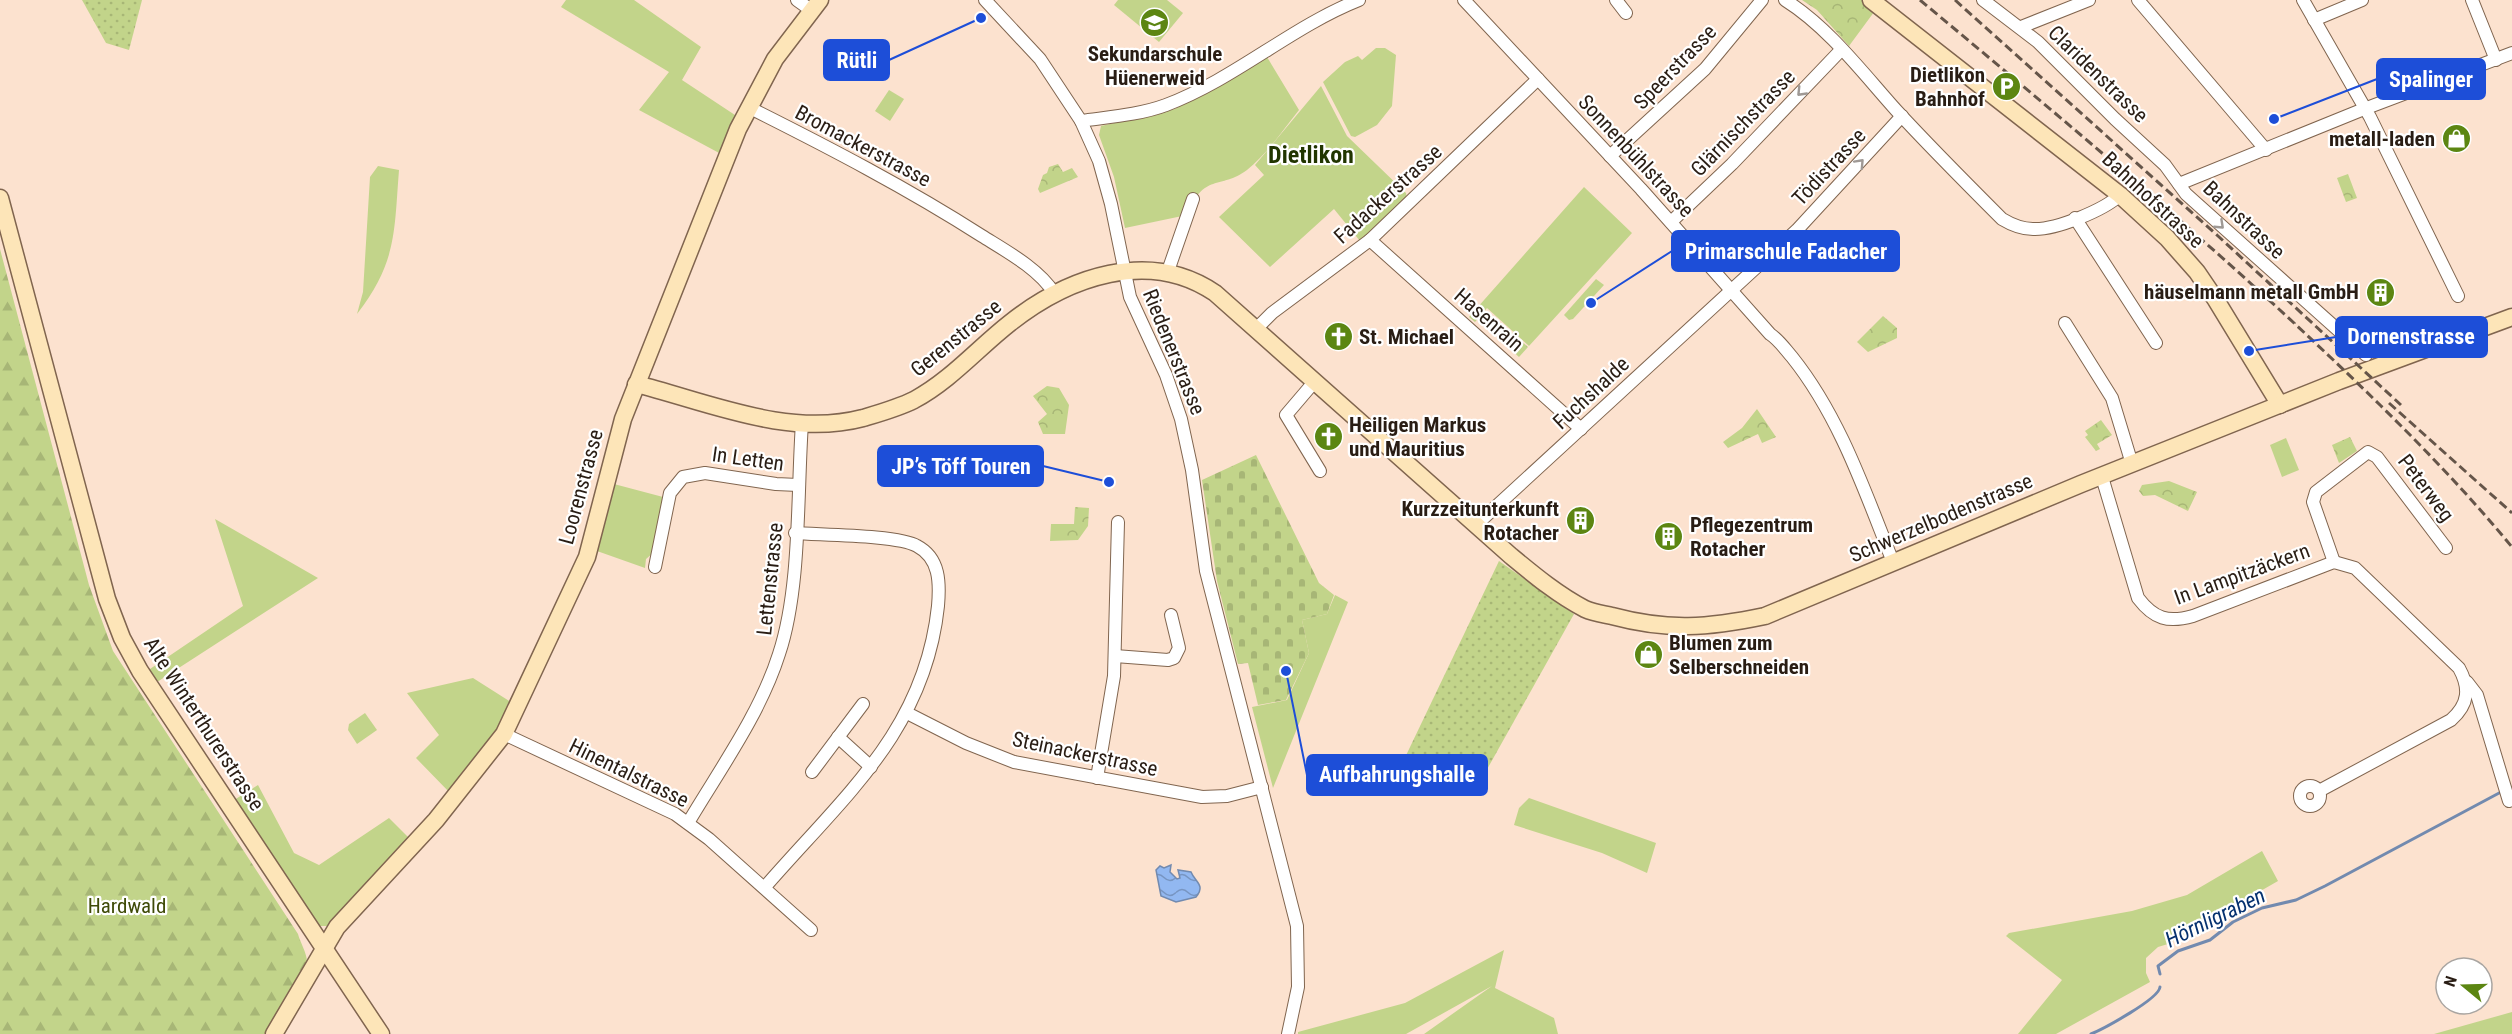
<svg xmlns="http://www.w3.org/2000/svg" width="2512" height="1034" viewBox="0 0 2512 1034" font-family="'Roboto Condensed',sans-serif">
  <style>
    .grass { fill: #c2d48a }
    .forest { fill: url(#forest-firs) }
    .cemetery { fill: url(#cemetery-stones) }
    .park { fill: url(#park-crowns) }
    .garden { fill: url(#garden-dots) }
    .water { fill: url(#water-waves); stroke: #728aaf; stroke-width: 1.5 }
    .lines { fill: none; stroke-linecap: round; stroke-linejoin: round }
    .stream { stroke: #728aaf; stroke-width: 3 }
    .street-casing { stroke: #80654f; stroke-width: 14 }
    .secondary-casing { stroke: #80654f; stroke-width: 19 }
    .street { stroke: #fff; stroke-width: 12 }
    .secondary { stroke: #fde5b8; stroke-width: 16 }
    .rail { stroke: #655549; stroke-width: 3; stroke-dasharray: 9 4.5; stroke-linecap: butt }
    .oneway { stroke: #9f9995 }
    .labels { text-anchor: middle; stroke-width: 4.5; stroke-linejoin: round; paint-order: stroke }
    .poi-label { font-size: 21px; font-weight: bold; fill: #291d14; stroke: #fff; text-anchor: end }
    .street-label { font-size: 21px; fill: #291d14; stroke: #fff }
    .park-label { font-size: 21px; fill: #3f4b08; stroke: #fff }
    .water-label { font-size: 22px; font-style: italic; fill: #05316f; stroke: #fff }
    .quarter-label { font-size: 24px; font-weight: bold; fill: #213500; stroke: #fff }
    .leader { fill: none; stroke: #1d4ed8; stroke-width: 2 }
    .callout-dot { fill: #1d4ed8; stroke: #fff; stroke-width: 2 }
    .callout { fill: #1d4ed8; stroke: #1d4ed8; stroke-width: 2 }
    .callout-label { font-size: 22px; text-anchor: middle; font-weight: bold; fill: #fff }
  </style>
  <defs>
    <pattern id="forest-firs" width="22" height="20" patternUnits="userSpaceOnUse" patternTransform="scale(1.5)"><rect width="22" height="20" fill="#c2d48a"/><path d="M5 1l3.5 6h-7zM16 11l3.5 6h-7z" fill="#a7b676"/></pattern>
    <pattern id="cemetery-stones" width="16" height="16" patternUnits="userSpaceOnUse" patternTransform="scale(1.5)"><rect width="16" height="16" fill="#c2d48a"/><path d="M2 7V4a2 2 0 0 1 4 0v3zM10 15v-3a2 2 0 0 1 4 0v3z" fill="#a7b676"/></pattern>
    <pattern id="park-crowns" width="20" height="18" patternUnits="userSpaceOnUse" patternTransform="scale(1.5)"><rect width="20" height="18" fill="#c2d48a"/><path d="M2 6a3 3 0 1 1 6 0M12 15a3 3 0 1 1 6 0" fill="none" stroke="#a7b676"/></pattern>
    <pattern id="garden-dots" width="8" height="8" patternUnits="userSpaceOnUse" patternTransform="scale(1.5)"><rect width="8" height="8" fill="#c2d48a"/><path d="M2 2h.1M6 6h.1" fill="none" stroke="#a7b676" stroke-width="1.8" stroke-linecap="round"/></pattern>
    <pattern id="water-waves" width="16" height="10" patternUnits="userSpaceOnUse" patternTransform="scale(1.5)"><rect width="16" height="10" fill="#92b8f1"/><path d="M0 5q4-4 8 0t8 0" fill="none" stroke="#7795c2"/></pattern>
  </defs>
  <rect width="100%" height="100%" fill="#fce2cf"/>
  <g class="grass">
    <polygon points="566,0 634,0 701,47 682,80 738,117 721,154 639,110 669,72 561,7"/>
    <polygon points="1118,0 1167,0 1183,13 1159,42 1114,5"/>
    <polygon points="1376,48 1385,48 1396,55 1392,106 1377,125 1355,137 1351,136 1323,82 1345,62 1358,56 1362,60"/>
    <path d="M1267,57L1299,110C1283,130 1267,154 1247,170C1220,190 1204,172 1187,215L1125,228L1114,177L1099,135L1101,126L1175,109Z"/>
    <polygon points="1321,86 1347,136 1406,193 1407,200 1360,241 1334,209 1270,267 1219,217 1264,175 1255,165"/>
    <polygon points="889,90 904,99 890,121 875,111"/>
    <path d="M378,166L399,170C394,233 397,262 357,314L363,292L370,177Z"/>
    <polygon points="1584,187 1632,233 1529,346 1487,308 1475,322 1469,317"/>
    <polygon points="1596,279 1604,285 1573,319 1569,320 1564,315"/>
    <polygon points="2286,438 2299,470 2282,477 2270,445"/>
    <polygon points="614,484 663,497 653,553 646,559 645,568 597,551"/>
    <polygon points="215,519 318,578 154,684 147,671 243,606"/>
    <polygon points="1335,595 1348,602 1273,788 1252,707 1287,700 1309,653 1302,620 1327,614"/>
    <polygon points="473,678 514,704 499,731 451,794 416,758 439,735 407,693"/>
    <polygon points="365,713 377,730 357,744 348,730 349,724"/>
    <polygon points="258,785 294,853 319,865 389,818 411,840 330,926 318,926 231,802"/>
    <polygon points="1529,798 1656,843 1647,873 1602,853 1514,825 1519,808"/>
    <polygon points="2262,851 2278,881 2168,944 2158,947 2146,958 2146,973 2150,982 2056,1034 2018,1034 2062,980 2006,936 2009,933 2132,911 2187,895"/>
    <polygon points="1504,950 1495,988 1554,1018 1558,1034 1424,1034 1492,986 1406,1034 1298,1034 1298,1032 1405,1003"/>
    <polygon points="2512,1012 2512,1034 2434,1034"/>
  </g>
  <path class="forest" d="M0,249L89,585L113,651L298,934C300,942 307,953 307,962C306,974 275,1021 267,1034H0Z"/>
  <polygon class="cemetery" points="1256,455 1319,583 1334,595 1327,614 1302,620 1309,653 1286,700 1258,705 1248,663 1238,664 1217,581 1202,480"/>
  <g class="park">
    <polygon points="1802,0 1866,0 1877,8 1849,46 1817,10"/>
    <polygon points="1058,164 1063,172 1072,168 1078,177 1040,193 1038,189 1043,175 1047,173 1049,167"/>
    <polygon points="2348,174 2357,198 2346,202 2337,178"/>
    <polygon points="1883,316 1897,328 1897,338 1868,352 1857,342"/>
    <polygon points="1507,329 1528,347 1519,357 1498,338"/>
    <polygon points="1047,386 1059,388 1069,405 1065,434 1043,434 1038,422 1047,414 1033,396"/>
    <polygon points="1757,409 1776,437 1762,443 1758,434 1728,448 1723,442 1742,428"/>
    <polygon points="2101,420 2112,435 2097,444 2100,449 2096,451 2085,437 2088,435 2085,431"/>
    <polygon points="2350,437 2357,451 2339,463 2332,445"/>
    <polygon points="2169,481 2197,492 2188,511 2155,495 2143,496 2139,491 2142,485"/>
    <polygon points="1075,507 1089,508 1088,526 1078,540 1050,541 1051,524 1074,524"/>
  </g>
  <g class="garden">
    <polygon points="82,0 142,0 129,50 106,43"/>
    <polygon points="1499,561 1574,614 1476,789 1400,768"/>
  </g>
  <path class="water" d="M1171,865L1170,872L1177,879L1180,878L1178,870L1191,872C1195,882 1206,885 1196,897L1176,902L1161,896L1156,870L1160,866L1164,868Z"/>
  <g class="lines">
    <g class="stream">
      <polyline points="2160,974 2158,966 2178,951 2210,940 2233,922 2262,908 2296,900 2325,886 2501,792"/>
      <path d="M2091,1034C2103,1029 2159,999 2160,987"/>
    </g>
    <defs>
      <g id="street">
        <polyline points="797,0 811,10"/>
        <polyline points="985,0 1040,59 1081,121 1099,161 1111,204 1130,297 1166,375 1181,419 1192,470 1206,571 1297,926 1298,987 1288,1034"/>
        <path d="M1464,0L1641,189L1770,334C1779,340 1785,349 1792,357C1840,417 1865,492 1893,562"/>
        <polyline points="1616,0 1626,13"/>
        <path d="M1785,0C1828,27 1862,72 1896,110C1930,147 1966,183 2002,219C2012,225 2021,229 2033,229C2056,230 2104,210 2120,195"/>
        <polyline points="1983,0 2038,42 2115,119 2165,165 2186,194 2366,355"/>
        <polyline points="2138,0 2266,150"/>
        <polyline points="2303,0 2370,117 2458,296"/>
        <polyline points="2472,0 2496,60"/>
        <polyline points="2314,20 2362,0"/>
        <polyline points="2021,27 2089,0"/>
        <path d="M748,107C828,147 907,188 982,236C1006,251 1039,269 1054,293"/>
        <path d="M1081,121C1109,117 1139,115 1166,105C1235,79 1291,27 1359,0"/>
        <polyline points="1610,156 1705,69 1762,0"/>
        <polyline points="2179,184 2364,109 2512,53"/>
        <polyline points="2075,218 2156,343"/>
        <polyline points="1671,222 1732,164 1841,50"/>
        <polyline points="1370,240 1581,429"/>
        <polyline points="1168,271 1193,199"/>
        <polyline points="2065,323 2112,398 2132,464"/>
        <polyline points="1256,329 1272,313 1370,240 1538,79"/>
        <polyline points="1315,381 1286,415 1320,471"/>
        <path d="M2102,477L2138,598C2154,619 2168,623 2193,616L2334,562L2355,568L2459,668C2470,688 2469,704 2451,720L2319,791"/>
        <polyline points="1477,524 1797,230 1902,116"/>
        <polyline points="2334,562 2313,502 2316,492 2368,452 2377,457 2446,548"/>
        <polyline points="655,567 670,493 683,477 705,473 776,484 798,485"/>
        <polyline points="1115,656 1168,660 1174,658 1179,648 1171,615"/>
        <polyline points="2467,682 2477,695 2509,801"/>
        <polyline points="907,713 966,743 1014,762 1202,797 1227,796 1262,787"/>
        <polyline points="504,734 675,814 709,839 811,930"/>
        <polyline points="838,737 871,767"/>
        <polyline points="812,772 863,704"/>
        <polyline points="1097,778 1114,676 1118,522"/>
        <circle cx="2310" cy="796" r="10"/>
        <path d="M688,823C720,769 760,714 779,654C801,588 797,494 802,423"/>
        <path d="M765,887C842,798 925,731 938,606C940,583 940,558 917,546C899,535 821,535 795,533"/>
      </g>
      <g id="secondary">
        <polyline points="1871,0 2120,195 2167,238 2197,272 2216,300 2280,405"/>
        <polyline points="0,198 107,599 122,638 140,671 381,1034"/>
        <path d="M636,384C708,402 788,438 863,418C880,413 898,408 914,400C951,380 978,348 1010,323C1068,277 1149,248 1215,293L1511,556C1534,575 1558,595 1585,609C1594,613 1603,614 1612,616C1668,631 1708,628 1765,616L2081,484L2339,381L2512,317"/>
        <polyline points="274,1034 337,927 436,820 504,734 587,557 623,419 738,129 775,59 820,0"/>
      </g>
    </defs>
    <use href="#street" class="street-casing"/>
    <use href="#secondary" class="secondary-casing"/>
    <use href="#street" class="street"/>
    <use href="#secondary" class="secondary"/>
    <g class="rail">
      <path d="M1920,0C2047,106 2173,211 2294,323C2370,394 2446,467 2512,547"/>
      <polyline points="1955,0 2218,236 2401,405"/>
      <polyline points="2389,403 2512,513"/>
    </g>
  </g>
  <defs><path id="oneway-chevron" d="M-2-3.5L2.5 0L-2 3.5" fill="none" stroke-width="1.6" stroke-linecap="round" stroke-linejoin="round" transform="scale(1.5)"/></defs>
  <g class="oneway">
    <use href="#oneway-chevron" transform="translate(1801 92) rotate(134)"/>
    <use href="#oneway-chevron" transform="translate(1860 163) rotate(-47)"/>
    <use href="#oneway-chevron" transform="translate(2220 225) rotate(43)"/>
  </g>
  <defs>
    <symbol id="school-disc" viewBox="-11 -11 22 22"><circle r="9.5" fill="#5c8612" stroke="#fff"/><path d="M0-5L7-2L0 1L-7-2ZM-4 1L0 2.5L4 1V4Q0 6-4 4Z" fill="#fff"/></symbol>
    <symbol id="parking-disc" viewBox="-11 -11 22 22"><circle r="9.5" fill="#5c8612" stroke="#fff"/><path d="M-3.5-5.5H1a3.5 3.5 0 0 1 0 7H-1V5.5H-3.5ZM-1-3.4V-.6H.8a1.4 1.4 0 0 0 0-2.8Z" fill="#fff"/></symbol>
    <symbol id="shop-disc" viewBox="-11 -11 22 22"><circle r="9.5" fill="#5c8612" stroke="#fff"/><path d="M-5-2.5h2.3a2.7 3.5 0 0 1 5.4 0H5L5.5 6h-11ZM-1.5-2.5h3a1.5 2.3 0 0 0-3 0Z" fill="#fff"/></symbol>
    <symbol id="building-disc" viewBox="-11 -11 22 22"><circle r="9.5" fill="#5c8612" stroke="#fff"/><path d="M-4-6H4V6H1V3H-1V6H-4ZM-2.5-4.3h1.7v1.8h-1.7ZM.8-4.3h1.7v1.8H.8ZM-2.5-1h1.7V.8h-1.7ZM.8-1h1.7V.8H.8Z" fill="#fff"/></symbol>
    <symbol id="church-disc" viewBox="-11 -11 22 22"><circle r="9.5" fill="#5c8612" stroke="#fff"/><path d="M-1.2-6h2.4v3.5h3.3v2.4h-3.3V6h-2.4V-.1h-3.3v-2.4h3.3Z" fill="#fff"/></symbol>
  </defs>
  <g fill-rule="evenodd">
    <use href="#school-disc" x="1138" y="6" width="33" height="33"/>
    <use href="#parking-disc" x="1990" y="70" width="33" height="33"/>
    <use href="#shop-disc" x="2440" y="122" width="33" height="33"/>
    <use href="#building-disc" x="2364" y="276" width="33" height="33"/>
    <use href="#church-disc" x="1322" y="320" width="33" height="33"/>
    <use href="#church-disc" x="1312" y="420" width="33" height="33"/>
    <use href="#building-disc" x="1564" y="504" width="33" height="33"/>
    <use href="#building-disc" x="1652" y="520" width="33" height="33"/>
    <use href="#shop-disc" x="1632" y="638" width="33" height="33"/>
  </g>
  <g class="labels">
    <g class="poi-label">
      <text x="1155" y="61" text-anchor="middle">Sekundarschule<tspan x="1155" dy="24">Hüenerweid</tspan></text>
      <text x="1985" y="82">Dietlikon<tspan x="1985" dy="24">Bahnhof</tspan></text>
      <text x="2435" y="146">metall-laden</text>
      <text x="2359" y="299">häuselmann metall GmbH</text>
      <text x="1359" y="344" text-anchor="start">St. Michael</text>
      <text x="1349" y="432" text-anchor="start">Heiligen Markus<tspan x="1349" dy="24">und Mauritius</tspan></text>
      <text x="1559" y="516">Kurzzeitunterkunft<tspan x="1559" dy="24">Rotacher</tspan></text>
      <text x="1690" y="532" text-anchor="start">Pflegezentrum<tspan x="1690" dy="24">Rotacher</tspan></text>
      <text x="1669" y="650" text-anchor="start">Blumen zum<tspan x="1669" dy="24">Selberschneiden</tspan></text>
    </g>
    <g class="street-label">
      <text transform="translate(1675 67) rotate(-46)" y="7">Speerstrasse</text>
      <text transform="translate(2098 74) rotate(44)" y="7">Claridenstrasse</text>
      <text transform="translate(1743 123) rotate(-46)" y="7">Glärnischstrasse</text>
      <text transform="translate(863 146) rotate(28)" y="7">Bromackerstrasse</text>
      <text transform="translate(1636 156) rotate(47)" y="7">Sonnenbühlstrasse</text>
      <text transform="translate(1829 167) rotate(-47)" y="7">Tödistrasse</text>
      <text transform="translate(1388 194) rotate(-42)" y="7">Fadackerstrasse</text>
      <text transform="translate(2153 200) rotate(43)" y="7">Bahnhofstrasse</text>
      <text transform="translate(2244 220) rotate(43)" y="7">Bahnstrasse</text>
      <text transform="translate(1489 320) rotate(41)" y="7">Hasenrain</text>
      <text transform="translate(956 338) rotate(-39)" y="7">Gerenstrasse</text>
      <text transform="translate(1174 352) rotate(68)" y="7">Riedenerstrasse</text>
      <text transform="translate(1591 393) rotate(-43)" y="7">Fuchshalde</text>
      <text transform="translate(748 459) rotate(8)" y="7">In Letten</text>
      <text transform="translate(581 487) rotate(-75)" y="7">Loorenstrasse</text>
      <text transform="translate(2426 488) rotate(53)" y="7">Peterweg</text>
      <text transform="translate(1941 518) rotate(-23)" y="7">Schwerzelbodenstrasse</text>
      <text transform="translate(2242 574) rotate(-20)" y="7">In Lampitzäckern</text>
      <text transform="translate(770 579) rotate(-84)" y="7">Lettenstrasse</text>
      <text transform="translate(204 724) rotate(57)" y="7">Alte Winterthurerstrasse</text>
      <text transform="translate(1085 754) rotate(12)" y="7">Steinackerstrasse</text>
      <text transform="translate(629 773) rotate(26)" y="7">Hinentalstrasse</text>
    </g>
    <g class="park-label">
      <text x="127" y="913">Hardwald</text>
    </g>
    <g class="water-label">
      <text transform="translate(2215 917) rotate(-26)" y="8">Hörnligraben</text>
    </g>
    <g class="quarter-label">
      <text x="1311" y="163">Dietlikon</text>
    </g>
  </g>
  <path class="leader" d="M981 18L889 60M2274 119L2377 79M1591 303L1672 251M2249 351L2336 337M1109 482L1043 466M1286 671L1307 775"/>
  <g class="callout-dot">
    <circle cx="981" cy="18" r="6"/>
    <circle cx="2274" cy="119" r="6"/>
    <circle cx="1591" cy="303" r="6"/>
    <circle cx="2249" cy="351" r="6"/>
    <circle cx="1109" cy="482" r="6"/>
    <circle cx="1286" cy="671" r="6"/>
  </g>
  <g class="callout">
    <rect x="824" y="40" width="65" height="40" rx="6"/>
    <rect x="2377" y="59" width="108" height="40" rx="6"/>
    <rect x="1672" y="231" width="227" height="40" rx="6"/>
    <rect x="2336" y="317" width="151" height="40" rx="6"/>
    <rect x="878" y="446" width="165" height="40" rx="6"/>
    <rect x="1307" y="755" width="180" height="40" rx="6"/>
  </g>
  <g class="callout-label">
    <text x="857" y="68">Rütli</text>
    <text x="2431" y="87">Spalinger</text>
    <text x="1786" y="259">Primarschule Fadacher</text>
    <text x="2411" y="344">Dornenstrasse</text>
    <text x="961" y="474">JP’s Töff Touren</text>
    <text x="1397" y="782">Aufbahrungshalle</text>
  </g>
  <g transform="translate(2464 986) rotate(289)"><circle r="28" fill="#ffffff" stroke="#a9a5a1" stroke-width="1.5"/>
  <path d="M0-4.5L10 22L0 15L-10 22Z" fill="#5c8612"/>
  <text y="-9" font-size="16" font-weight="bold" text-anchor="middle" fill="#291d14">N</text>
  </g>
</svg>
